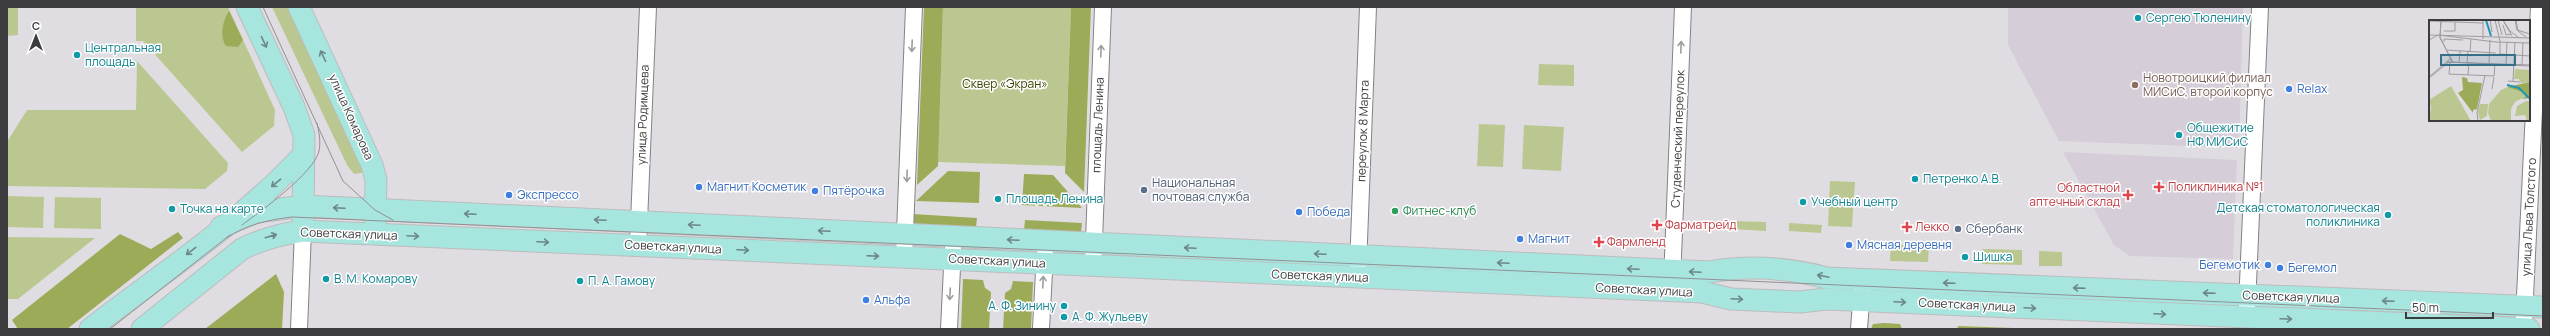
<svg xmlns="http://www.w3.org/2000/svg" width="2550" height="336" viewBox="0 0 2550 336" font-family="Manrope,sans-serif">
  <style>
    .built { fill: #d5ced8 }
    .green { fill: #bbc791 }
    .forest { fill: #9cab58 }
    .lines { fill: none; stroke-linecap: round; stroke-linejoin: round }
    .minor-casing { stroke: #858286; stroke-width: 18 }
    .major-casing { stroke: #bdbcbd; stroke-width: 23 }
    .minor { stroke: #fff; stroke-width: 16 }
    .major { stroke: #a7e5df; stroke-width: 21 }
    .tram { stroke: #929094; stroke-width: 1 }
    .oneway { stroke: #6c8886 }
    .oneway2 { stroke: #9e9d9e }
    .culture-dot { fill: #0f9aa8; stroke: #fff; stroke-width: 1.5 }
    .education-dot { fill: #8d6e63; stroke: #fff; stroke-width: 1.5 }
    .shop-dot { fill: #3f7fe0; stroke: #fff; stroke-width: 1.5 }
    .health-dot { fill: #e0444e; stroke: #fff; stroke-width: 1.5 }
    .service-dot { fill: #5c6f8a; stroke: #fff; stroke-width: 1.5 }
    .leisure-dot { fill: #2e9e5b; stroke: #fff; stroke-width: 1.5 }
    .labels { text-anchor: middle; stroke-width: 3; stroke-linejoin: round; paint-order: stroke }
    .culture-label { font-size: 12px; fill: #0d838f; stroke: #fff; text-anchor: start }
    .education-label { font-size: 12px; fill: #785e54; stroke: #fff; text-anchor: start }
    .park-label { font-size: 12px; fill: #3b4401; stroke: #fff }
    .shop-label { font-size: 12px; fill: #366cbe; stroke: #fff; text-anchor: start }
    .street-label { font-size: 12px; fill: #3c3b3d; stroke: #fff }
    .service-label { font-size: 12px; fill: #4e5e75; stroke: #fff; text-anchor: start }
    .health-label { font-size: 12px; fill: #be3a42; stroke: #fff; text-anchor: start }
    .leisure-label { font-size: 12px; fill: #27864d; stroke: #fff; text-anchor: start }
    .inset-river { fill: none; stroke: #1c95b7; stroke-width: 2 }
    .inset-road { fill: none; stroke: #9e9ca0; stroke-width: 1 }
    .view { fill: #366f89; fill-opacity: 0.15; stroke: #366f89; stroke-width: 2 }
    .inset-edge { fill: none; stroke: #3c3b3d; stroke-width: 2 }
  </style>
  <rect width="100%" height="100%" fill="#e0dde2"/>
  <g class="built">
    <polygon points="2008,7 2243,7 2239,148 2059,141 2008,45"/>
    <polygon points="2063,152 2237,160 2233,259 2130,256 2114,245"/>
  </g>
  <g class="green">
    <polygon points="7,7 18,7 18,35 7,36"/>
    <polygon points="136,7 228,7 275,110 274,126 242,152 143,41 136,41"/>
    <polygon points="272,7 293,7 367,172 354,174 347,165"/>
    <polygon points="943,7 1071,7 1065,166 938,162"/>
    <polygon points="137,61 228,163 227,171 205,189 7,186 7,142 27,110 136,110"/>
    <polygon points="1539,64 1574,65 1574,86 1538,85"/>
    <polygon points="1479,124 1505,125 1503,167 1477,166"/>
    <polygon points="1524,125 1564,127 1561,171 1522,169"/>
    <polygon points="1830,181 1855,182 1852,227 1828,226"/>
    <polygon points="7,196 44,197 43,228 7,227"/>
    <polygon points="55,197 101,198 101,229 54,228"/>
    <polygon points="1733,221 1766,222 1766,231 1732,229"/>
    <polygon points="1789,223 1822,225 1821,233 1789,231"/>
    <polygon points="7,237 95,238 18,299 7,299"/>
    <polygon points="1891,244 1929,246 1928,262 1890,261"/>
    <polygon points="1982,249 2022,250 2022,265 1982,264"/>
    <polygon points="2039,251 2062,252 2062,266 2039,266"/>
  </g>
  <g class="forest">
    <polygon points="924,7 943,7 938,166 917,185"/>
    <polygon points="1071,7 1091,7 1084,192 1065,173"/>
    <path d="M229,11L243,40L238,47L226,46C219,36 223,20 229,11Z"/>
    <polygon points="948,171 980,172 979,203 916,201"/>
    <polygon points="1024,174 1053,175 1082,208 1022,205"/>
    <polygon points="913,214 977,218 976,227 913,224"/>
    <polygon points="1025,220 1082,223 1081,232 1024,230"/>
    <polygon points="178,232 183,238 67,329 18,329 12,320 120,234 151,249"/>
    <polygon points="276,274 284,292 282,329 205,329"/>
    <polygon points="963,279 983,280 985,288 991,292 989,329 961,329"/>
    <polygon points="1013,281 1033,282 1031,329 1003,329 1005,293 1011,289"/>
    <polygon points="1884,323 1900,324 1902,329 1871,329 1873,324"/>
    <polygon points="1958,326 2041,329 1957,329"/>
  </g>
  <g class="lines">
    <defs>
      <g id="minor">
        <polyline points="638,246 648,7"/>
        <polyline points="904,257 914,7"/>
        <polyline points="1093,266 1103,7"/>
        <polyline points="1358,267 1368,7"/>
        <polyline points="1672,281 1683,7"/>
        <polyline points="2247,306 2260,7"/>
        <polyline points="2524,317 2539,7"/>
        <polyline points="299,329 303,231"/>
        <polyline points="949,329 953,248"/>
        <polyline points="1041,329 1045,253"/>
        <polyline points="1859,329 1862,289"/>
      </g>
      <g id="major">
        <polyline points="247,7 294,107 304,135 303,220"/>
        <polyline points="299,7 372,165 376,180 375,224"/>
        <path d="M221,227L256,212L304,206L1709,272C1747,265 1789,268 1827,278L2543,307"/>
        <path d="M90,329C161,274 242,221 303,155"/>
        <path d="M142,329L242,249C262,239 281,234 303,231L1702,292L1731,299L1800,302L1826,299L2529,329"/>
      </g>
    </defs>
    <use href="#minor" class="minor-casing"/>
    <use href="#major" class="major-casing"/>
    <use href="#minor" class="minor"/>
    <use href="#major" class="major"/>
    <g class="tram">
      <polyline points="263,7 343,181 375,210 393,220"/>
      <path d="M242,225C261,211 314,173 319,151C321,142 319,132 317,123"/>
      <path d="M226,238C247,225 266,220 292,217L2543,316"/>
      <polyline points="110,329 230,235"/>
    </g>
  </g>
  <defs><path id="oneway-shaft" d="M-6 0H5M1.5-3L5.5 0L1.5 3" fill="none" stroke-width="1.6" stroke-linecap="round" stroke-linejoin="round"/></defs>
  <g class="oneway">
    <use href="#oneway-shaft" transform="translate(264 42) rotate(65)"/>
    <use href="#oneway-shaft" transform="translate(323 56) rotate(-116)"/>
    <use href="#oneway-shaft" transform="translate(276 183) rotate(140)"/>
    <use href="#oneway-shaft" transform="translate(339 208) rotate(-177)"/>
    <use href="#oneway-shaft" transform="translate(470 214) rotate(-177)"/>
    <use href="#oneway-shaft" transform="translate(600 220) rotate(-177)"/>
    <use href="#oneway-shaft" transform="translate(694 225) rotate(-177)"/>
    <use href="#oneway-shaft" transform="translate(824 231) rotate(-177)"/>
    <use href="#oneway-shaft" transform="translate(271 236) rotate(-16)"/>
    <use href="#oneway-shaft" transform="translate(413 236) rotate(3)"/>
    <use href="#oneway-shaft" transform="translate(1013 240) rotate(-177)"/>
    <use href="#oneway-shaft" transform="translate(543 242) rotate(3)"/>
    <use href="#oneway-shaft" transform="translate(1190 248) rotate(-177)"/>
    <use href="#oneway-shaft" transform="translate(743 250) rotate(3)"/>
    <use href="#oneway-shaft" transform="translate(191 251) rotate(142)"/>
    <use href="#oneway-shaft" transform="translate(1320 254) rotate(-177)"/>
    <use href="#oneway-shaft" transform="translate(873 256) rotate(2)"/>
    <use href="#oneway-shaft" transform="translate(1503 263) rotate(-177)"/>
    <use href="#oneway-shaft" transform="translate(1633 269) rotate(-177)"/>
    <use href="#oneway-shaft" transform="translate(1695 272) rotate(-177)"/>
    <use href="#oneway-shaft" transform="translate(1823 276) rotate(-168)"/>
    <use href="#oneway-shaft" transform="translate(1949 283) rotate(-178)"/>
    <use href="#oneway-shaft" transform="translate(2079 288) rotate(-178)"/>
    <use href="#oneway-shaft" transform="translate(2209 293) rotate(-178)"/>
    <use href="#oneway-shaft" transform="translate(1737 299) rotate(3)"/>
    <use href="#oneway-shaft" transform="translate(2388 301) rotate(-178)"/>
    <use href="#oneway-shaft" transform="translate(1900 302) rotate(3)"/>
    <use href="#oneway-shaft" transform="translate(2030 308) rotate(3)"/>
    <use href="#oneway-shaft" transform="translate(2160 314) rotate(3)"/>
    <use href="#oneway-shaft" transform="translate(2286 319) rotate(2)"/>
  </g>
  <g class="oneway2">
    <use href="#oneway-shaft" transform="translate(912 46) rotate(92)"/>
    <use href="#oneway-shaft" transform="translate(1681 47) rotate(-88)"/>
    <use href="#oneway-shaft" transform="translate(1101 51) rotate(-88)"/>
    <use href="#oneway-shaft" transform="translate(907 176) rotate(92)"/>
    <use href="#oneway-shaft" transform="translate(1043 282) rotate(-87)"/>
    <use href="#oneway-shaft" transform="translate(950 294) rotate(93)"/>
  </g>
  <g class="culture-dot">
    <circle cx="2138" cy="18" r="4"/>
    <circle cx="77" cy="55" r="4"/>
    <circle cx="2179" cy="135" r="4"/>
    <circle cx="1915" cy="179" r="4"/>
    <circle cx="998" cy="199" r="4"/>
    <circle cx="1803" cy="202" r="4"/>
    <circle cx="172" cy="209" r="4"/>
    <circle cx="2388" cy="215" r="4"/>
    <circle cx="1965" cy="257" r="4"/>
    <circle cx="326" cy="279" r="4"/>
    <circle cx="580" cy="281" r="4"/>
    <circle cx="1064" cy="306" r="4"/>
    <circle cx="1064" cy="317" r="4"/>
  </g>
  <circle class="education-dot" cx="2135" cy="85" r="4"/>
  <g class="shop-dot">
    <circle cx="2289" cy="89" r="4"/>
    <circle cx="699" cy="187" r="4"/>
    <circle cx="815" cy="191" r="4"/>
    <circle cx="509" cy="195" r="4"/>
    <circle cx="1299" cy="212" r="4"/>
    <circle cx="1520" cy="239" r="4"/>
    <circle cx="1849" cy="245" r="4"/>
    <circle cx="2268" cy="265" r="4"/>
    <circle cx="2280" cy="268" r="4"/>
    <circle cx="866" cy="300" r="4"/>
  </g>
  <g class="health-dot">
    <path d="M2157 181h4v4h4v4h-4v4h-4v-4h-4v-4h4z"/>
    <path d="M2126 189h4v4h4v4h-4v4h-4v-4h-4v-4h4z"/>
    <path d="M1655 219h4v4h4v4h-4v4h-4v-4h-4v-4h4z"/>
    <path d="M1905 221h4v4h4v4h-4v4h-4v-4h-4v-4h4z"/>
    <path d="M1597 236h4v4h4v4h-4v4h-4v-4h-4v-4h4z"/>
  </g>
  <g class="service-dot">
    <circle cx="1144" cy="190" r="4"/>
    <circle cx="1958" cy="229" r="4"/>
  </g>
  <circle class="leisure-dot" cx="1395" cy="211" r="4"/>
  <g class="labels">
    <g class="culture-label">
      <text x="2146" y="22">Сергею Тюленину</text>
      <text x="85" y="52">Центральная<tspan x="85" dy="14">площадь</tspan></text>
      <text x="2187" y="132">Общежитие<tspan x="2187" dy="14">НФ МИСиС</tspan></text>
      <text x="1923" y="183">Петренко А.В.</text>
      <text x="1006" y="203">Площадь Ленина</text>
      <text x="1811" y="206">Учебный центр</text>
      <text x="2380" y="212" text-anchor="end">Детская стоматологическая<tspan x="2380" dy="14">поликлиника</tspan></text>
      <text x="180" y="213">Точка на карте</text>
      <text x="1973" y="261">Шишка</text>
      <text x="334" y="283">В. М. Комарову</text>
      <text x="588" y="285">П. А. Гамову</text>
      <text x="1056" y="310" text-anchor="end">А. Ф. Зинину</text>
      <text x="1072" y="321">А. Ф. Жульеву</text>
    </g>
    <g class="education-label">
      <text x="2143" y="82">Новотроицкий филиал<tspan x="2143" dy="14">МИСиС, второй корпус</tspan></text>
    </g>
    <g class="park-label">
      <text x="1005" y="88">Сквер «Экран»</text>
    </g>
    <g class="shop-label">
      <text x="2297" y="93">Relax</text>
      <text x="707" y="191">Магнит Косметик</text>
      <text x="823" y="195">Пятёрочка</text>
      <text x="517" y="199">Экспрессо</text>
      <text x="1307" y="216">Победа</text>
      <text x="1528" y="243">Магнит</text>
      <text x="1857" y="249">Мясная деревня</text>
      <text x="2260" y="269" text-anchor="end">Бегемотик</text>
      <text x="2288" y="272">Бегемол</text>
      <text x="874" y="304">Альфа</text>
    </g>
    <g class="street-label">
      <text transform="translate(643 115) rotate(-88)" y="4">улица Родимцева</text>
      <text transform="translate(351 117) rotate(66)" y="4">улица Комарова</text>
      <text transform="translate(1098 125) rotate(-88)" y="4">площадь Ленина</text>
      <text transform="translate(1363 131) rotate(-88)" y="4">переулок 8 Марта</text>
      <text transform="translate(1678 139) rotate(-88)" y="4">Студенческий переулок</text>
      <text transform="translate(2529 217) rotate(-87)" y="4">улица Льва Толстого</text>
      <text transform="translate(349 234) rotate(2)" y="4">Советская улица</text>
      <text transform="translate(673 247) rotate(3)" y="4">Советская улица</text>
      <text transform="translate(997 261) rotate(3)" y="4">Советская улица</text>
      <text transform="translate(1320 276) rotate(2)" y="4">Советская улица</text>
      <text transform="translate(1644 290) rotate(3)" y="4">Советская улица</text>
      <text transform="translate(2291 297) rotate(2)" y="4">Советская улица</text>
      <text transform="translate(1967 305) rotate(3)" y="4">Советская улица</text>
    </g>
    <g class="service-label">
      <text x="1152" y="187">Национальная<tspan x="1152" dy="14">почтовая служба</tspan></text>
      <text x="1966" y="233">Сбербанк</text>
    </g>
    <g class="health-label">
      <text x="2168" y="191">Поликлиника №1</text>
      <text x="2120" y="192" text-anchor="end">Областной<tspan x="2120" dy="14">аптечный склад</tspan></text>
      <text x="1665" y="229">Фарматрейд</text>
      <text x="1915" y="231">Лекко</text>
      <text x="1607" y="246">Фармленд</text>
    </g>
    <g class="leisure-label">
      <text x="1403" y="215">Фитнес-клуб</text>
    </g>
  </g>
  <g transform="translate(2429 20)">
    <rect width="101" height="101" fill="#e0dde2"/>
    <path d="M86,49L101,50V62L92,63L90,59H85ZM22,66L42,101H0L2,87L0,80ZM79,67L90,69L97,76L86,82L82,89V101H62L59,93L60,84L72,70ZM97,81H101V101H98L96,95L86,96L88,86ZM51,84H59L58,96L51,100L49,92Z" fill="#bbc791"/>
    <path d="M33,57L38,58L39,62L53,63L48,89L44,90V93L29,73L34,70ZM101,62V78L93,79L97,76L94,72L78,67Z" fill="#9cab58"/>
    <path class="inset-river" d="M57,0L62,16M78,65L90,68L100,78"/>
    <path class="inset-road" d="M12,0L11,17L23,42M12,0L11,18L24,42M54,0V19M61,0L63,12M66,0L71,21V34L101,36M69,0L73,15M74,0L83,16M74,0L81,11L90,18M86,0L88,10L101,14M87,0L89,11L97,17M0,1L54,3M74,5L77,15L82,14M15,11H26V2M0,15L101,18M0,20L9,15L67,22L101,23M15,22V19L34,20M17,30L67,33M41,32L42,19M18,42L101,45M30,43L31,31M38,43L39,31M60,44L61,20M77,45L78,22M93,45L94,23M20,54L65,56L66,44M20,54L21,42M39,55L40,42M0,57L21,39M0,58L20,42L101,46M79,61L91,62M84,61L86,22M63,69L65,57M49,101L48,93L56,55"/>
    <path class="view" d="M12,35H86V45H12Z"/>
    <rect width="101" height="101" class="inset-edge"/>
  </g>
  <rect width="2550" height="336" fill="none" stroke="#3c3b3d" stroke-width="16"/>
  <g transform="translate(36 36)" stroke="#ffffff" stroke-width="3" paint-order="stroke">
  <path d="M0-3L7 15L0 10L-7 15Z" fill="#3c3b3d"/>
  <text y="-6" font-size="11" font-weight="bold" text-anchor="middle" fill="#3c3b3d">С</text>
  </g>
  <path d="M2406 312v6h87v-6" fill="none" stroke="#3c3b3d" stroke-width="2"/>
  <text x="2412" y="312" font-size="12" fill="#3c3b3d" stroke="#ffffff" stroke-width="3" paint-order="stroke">50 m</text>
</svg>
